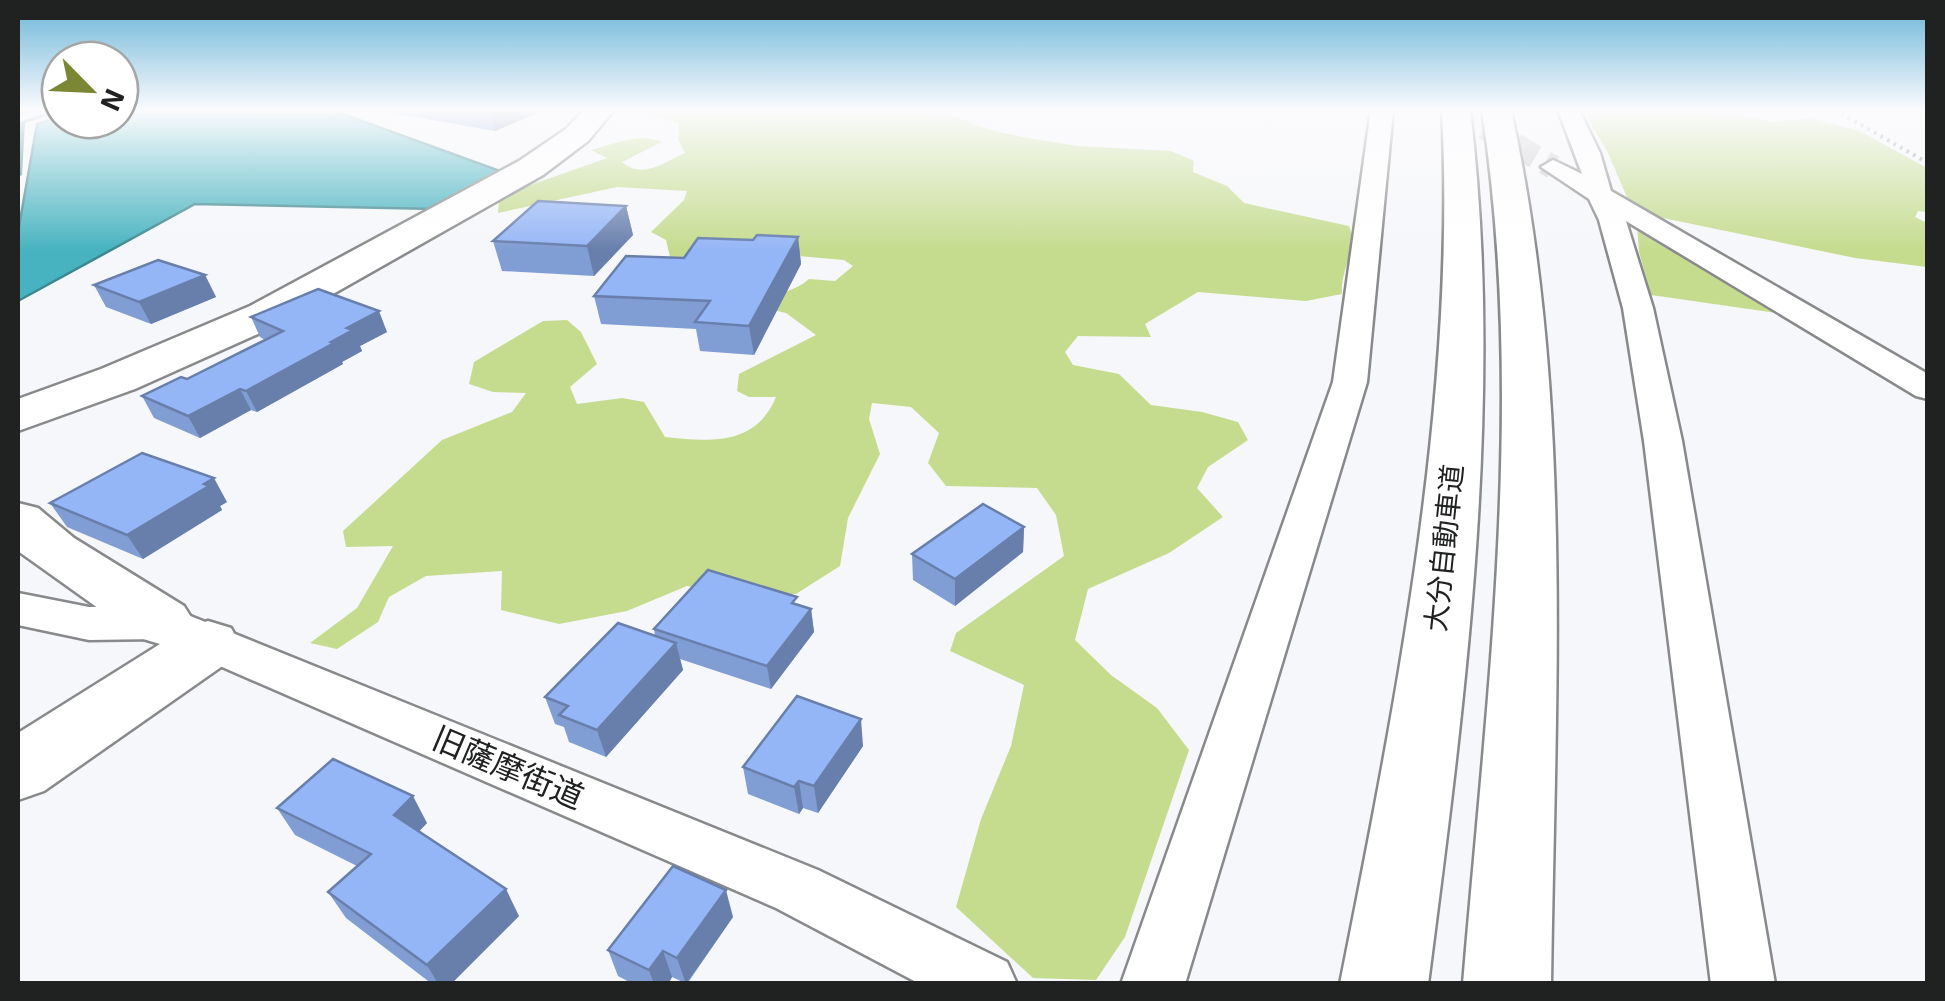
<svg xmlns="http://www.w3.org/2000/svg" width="1945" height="1001" viewBox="0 0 1945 1001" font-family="'Exo 2','Noto Sans JP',sans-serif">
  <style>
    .green { fill: #c5dc8f }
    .water { fill: #48b3c0; stroke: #3c8790; stroke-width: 2.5 }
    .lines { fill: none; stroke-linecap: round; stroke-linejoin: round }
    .stream { fill: #3c8790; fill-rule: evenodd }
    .street-tunnel { stroke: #cbcccf; stroke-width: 24; stroke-dasharray: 24 11; stroke-linecap: butt }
    .street-casing { stroke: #88898b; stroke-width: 5 }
    .secondary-casing { stroke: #88898b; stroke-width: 5 }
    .highway-casing { stroke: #88898b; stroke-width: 5 }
    .path { stroke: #909193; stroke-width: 4; stroke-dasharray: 2.5 5; stroke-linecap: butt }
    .street { fill: #fff; fill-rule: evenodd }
    .secondary { fill: #fff; fill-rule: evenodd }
    .highway { fill: #fff; fill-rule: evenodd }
    .rail { stroke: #626364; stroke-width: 5 }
    .wall { fill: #809dd4 }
    .shaded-wall { fill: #687fac }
    .building { fill: #95b6f6; stroke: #687fac; stroke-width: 2.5 }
    .labels { text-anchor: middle; stroke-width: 9; stroke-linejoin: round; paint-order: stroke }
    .street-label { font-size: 28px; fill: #202121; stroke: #fff }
    .near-street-label { font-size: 32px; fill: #202121; stroke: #fff }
  </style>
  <rect width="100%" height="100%" fill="#f6f7fa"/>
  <g class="green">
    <path d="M632,110H910L955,117L991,130L1023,137L1077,146L1171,151L1194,161L1193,172L1227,186L1244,203L1349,226C1358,246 1340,271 1342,294L1306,301L1198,292L1145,324L1151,337L1078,336L1065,352L1073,365L1119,374L1151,405L1202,412L1238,422L1248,440L1208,467L1197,488L1223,517L1169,553L1088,589L1075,640L1111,675L1157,708L1189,750L1125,937L1096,980L1033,978L956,907L981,819L1011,746L1024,685L950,651L956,633L1064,556L1056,515L1037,488L946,486L928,463L939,433L911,407L872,403L869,419L880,454L848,518L840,566L796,594L744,595L687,586L627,611L559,624L501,610L502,571L426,576L389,597L378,622L337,649L310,643L357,608L393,546L346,547L343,531L442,440L512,412L526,393L493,392L469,384L474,362L543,321L567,320L581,332L597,364L570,387L577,404L622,398L644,402L665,437C710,442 756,446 776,397H749L737,391L739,374L816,335L786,313L756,306C773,292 792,294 809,279L835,281L853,266L844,260L776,254L700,265L670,257L666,240L651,232L684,200L687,191L617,187L498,213L499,202L525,187L607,158L591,150C613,144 641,132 662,142L622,162C643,180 664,162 685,153L678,139L679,123Z"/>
    <polygon points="1583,110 1715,112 1773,122 1809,118 1860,131 1927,168 1927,212 1918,211 1915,217 1927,223 1927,267 1855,258 1644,214 1629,202 1608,153"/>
    <polygon points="1637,224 1783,314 1651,295 1639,252"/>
  </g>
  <polygon class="water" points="120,110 332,110 500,171 436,209 195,204 18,301 18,232 37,124 60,116 60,120 120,120"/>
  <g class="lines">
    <polygon class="stream" points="52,110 60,110 60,112 25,123 22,175 18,177 19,122"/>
    <polyline class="street-tunnel" points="1454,110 1553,167"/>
    <defs>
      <g id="street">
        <polygon points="1371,110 1393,110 1367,382 1185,984 1121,984 1333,382"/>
        <polygon points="1558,110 1579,110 1600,153 1611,191 1928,374 1928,399 1916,396 1626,221 1653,308 1682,441 1775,984 1711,984 1644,441 1623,308 1599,220 1589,199 1541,167 1553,160 1582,174"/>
        <polygon points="18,593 89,607 162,606 178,611 818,870 1007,962 1017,984 920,984 776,908 158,639 89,640 18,625"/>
      </g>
      <g id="secondary">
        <polygon points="584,110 614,110 588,141 543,175 280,324 135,389 18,431 18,399 101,369 250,306 519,161 566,129"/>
        <polygon points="18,503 38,508 74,538 184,606 194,622 191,626 208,621 231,628 240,644 231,660 44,791 18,800 18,733 160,644 140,638 18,551"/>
      </g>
      <g id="highway">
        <path d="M1442,110H1470C1505,397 1465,699 1428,984H1340C1396,702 1457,397 1442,110Z"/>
        <path d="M1482,110H1511C1574,396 1555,693 1551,984H1463C1487,694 1526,399 1482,110Z"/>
      </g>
    </defs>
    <use href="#street" class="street-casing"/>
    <use href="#secondary" class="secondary-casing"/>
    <use href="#highway" class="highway-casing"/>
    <polyline class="path" points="1835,110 1928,163"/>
    <use href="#street" class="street"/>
    <use href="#secondary" class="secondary"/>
    <use href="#highway" class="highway"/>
    <polyline class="rail" points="18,113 27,110"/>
  </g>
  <g class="wall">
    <polygon points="375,110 544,110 495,131"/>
    <polygon points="626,206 633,235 594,276 502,271 493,241"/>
    <polygon points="798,237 801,264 754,355 700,351 696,329 601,324 594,296 684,258 753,240"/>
    <polygon points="205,275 216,297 151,324 106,307 94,285"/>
    <polygon points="251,317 387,332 360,346 362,351 342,362 343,364 257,412 251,410 200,438 154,418 142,396 187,379 265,340 260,337"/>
    <polygon points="227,502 220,506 222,510 143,559 67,527 50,503"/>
    <polygon points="1024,527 1023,552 955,606 913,580 912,554"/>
    <polygon points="798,605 811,609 814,632 771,689 680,659 683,670 606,757 569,742 564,727 555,724 545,697 655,636 654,629"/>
    <polygon points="863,746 818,813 803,808 799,814 748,794 743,767"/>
    <polygon points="277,808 427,823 419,831 519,916 451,984 432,984 346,918 328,892 357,866 295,835"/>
    <polygon points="733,917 687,984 672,977 668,984 633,984 618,976 608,950"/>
  </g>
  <g class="shaded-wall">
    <polygon points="489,110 544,110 495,131"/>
    <polygon points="626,206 633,235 594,276 587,246"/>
    <polygon points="798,237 801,264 754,355 749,326"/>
    <polygon points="205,275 216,297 151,324 139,302"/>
    <polygon points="379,311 387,332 360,346 362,351 342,362 343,364 257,412 246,391 331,342 347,328"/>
    <polygon points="240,389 251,410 200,438 188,416"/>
    <polygon points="214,478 227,502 220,506 222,510 143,559 127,535"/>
    <polygon points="1024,527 1023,552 955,606 955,579"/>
    <polygon points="811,609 814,632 771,689 767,666"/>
    <polygon points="676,643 683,670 606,757 597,730"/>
    <polygon points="861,719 863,746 818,813 814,786"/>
    <polygon points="799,781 803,808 799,814 794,787"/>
    <polygon points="413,796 427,823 409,842 394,815"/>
    <polygon points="506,889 519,916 451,984 438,984 427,965"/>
    <polygon points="726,890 733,917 686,984 677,958"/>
    <polygon points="663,951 672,977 668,984 654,984 649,970"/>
  </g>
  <g class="building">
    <polygon points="538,201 626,206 587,246 493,241"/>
    <polygon points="757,235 798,237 749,326 695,322 710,301 594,296 626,256 684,258 698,238 753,240"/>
    <polygon points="158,260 205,275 139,302 94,285"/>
    <polygon points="318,289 379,311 347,328 353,330 331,342 334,343 246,391 240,389 188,416 142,396 181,377 187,379 283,331 251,317"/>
    <polygon points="142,453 214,478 204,484 209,486 127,535 50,503"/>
    <polygon points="983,504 1024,527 955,579 912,554"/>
    <polygon points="708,570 797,597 792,603 811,609 767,666 654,629"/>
    <polygon points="618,623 676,643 597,730 559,715 568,706 545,697"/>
    <polygon points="797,696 861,719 814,786 799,781 794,787 743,767"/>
    <polygon points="333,759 413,796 394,815 506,889 427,965 328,892 371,854 277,808"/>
    <polygon points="673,866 726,890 677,958 663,951 649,970 608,950"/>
  </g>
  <linearGradient id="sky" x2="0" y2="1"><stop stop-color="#68b4d8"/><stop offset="0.44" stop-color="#fbfbfd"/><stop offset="1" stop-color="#fbfbfd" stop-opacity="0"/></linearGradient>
  <rect width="1945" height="250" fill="url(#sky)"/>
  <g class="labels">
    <g class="street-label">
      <text transform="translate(1444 548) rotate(-84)" y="10">大分自動車道</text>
    </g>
    <g class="near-street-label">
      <text transform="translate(508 768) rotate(23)" y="11">旧薩摩街道</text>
    </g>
  </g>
  <rect width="1945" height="1001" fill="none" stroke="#202121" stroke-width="40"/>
  <g transform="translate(90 90) rotate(114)"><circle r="48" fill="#ffffff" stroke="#a6a6a6" stroke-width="2.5"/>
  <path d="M0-8L18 38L0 25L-18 38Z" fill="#7b8734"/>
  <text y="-15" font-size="28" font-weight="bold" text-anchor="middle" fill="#202121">N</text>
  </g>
</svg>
